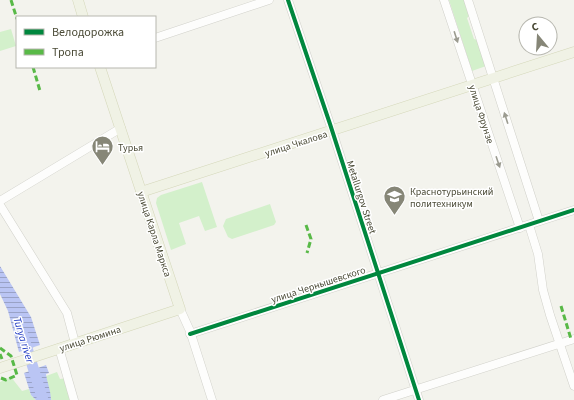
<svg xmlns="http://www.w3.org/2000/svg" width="574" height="400" viewBox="0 0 574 400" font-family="'Source Sans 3',sans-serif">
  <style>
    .grass { fill: #d3f0cb }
    .water { fill: url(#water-rules) }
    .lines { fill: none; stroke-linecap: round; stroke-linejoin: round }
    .river { stroke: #bac5f4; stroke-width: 11 }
    .minor-casing { stroke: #d1d1ca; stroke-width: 9 }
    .major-casing { stroke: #d4d7b9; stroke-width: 11 }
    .minor { stroke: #fdfdfc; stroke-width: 8 }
    .major { stroke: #f0f2e5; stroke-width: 10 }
    .quiet { stroke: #58b947; stroke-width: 3; stroke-dasharray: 6 3; stroke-linecap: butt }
    .cycleway-casing { stroke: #fff; stroke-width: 6 }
    .cycleway { stroke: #00873e; stroke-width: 4 }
    .oneway { fill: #9b9b90 }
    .labels { text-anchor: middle; stroke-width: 3; stroke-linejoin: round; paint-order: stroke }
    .street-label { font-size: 10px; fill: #4b4b37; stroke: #fff }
    .poi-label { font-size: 10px; fill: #4b4b37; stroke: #fff; text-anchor: start }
    .water-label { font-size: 11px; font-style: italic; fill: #243ec3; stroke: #fff }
  </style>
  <defs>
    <pattern id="water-rules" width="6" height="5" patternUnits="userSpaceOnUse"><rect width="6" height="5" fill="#bac5f4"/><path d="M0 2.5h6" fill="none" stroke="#99a2c6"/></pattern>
  </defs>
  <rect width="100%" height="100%" fill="#f3f3ed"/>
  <g class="grass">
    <polygon points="449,0 465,0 470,15 467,18 474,39 478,40 486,66 472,71"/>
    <polygon points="11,29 16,46 0,51 0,32"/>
    <polygon points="202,182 217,227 205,231 199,216 179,223 186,244 171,250 156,203 157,198 161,195"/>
    <polygon points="270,204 276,222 274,225 232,239 228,237 223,226 226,219"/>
    <polygon points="57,372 60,379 66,378 72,400 51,400 46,376"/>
    <polygon points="11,377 22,391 29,389 31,395 36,400 0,400 0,382"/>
  </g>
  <g class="water">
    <polygon points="0,266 31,317 40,345 19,352 8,311 0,294"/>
    <path d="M46,365L49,373L46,374C47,382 51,391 51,400H36L31,395L24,373Z"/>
  </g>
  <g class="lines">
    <polyline class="river" points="23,335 43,400"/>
    <defs>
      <g id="minor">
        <polyline points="288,0 330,124 419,400"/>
        <polyline points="444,0 520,228"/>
        <polyline points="468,0 539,221"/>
        <polyline points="155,38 269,0"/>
        <polyline points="0,201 121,128"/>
        <polyline points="0,205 67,313 75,343"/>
        <polyline points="529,225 538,254 543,290 550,315 574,386"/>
        <polyline points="180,309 190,331 212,400"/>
        <polyline points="190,334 574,210"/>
        <polyline points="59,348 74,400"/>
        <polyline points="383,400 574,339"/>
      </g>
      <g id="major">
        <polyline points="78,0 83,17"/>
        <polyline points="141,192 574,52"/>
        <polyline points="0,368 180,309 100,67"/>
      </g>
    </defs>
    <use href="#minor" class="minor-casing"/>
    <use href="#major" class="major-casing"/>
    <use href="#minor" class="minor"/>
    <use href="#major" class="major"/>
    <g class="quiet">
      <polyline points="11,0 17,19"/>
      <polyline points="33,67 40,91"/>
      <polyline points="306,225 311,239 307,253"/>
      <polyline points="561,306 571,339"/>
      <polyline points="0,348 11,356 17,375 6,380 1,378"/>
      <polyline points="0,354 2,359"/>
    </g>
    <defs>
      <g id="cycleway">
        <polyline points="288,0 330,124 419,400"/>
        <polyline points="190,334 574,210"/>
      </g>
    </defs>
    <use href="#cycleway" class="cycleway-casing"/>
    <use href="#cycleway" class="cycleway"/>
  </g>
  <defs><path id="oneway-solid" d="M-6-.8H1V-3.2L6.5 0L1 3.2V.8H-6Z"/></defs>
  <g class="oneway">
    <use href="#oneway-solid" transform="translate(456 37) rotate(72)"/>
    <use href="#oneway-solid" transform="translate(506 118) rotate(-108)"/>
    <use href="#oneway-solid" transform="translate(498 162) rotate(71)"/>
  </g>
  <defs>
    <symbol id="hotel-pin" viewBox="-11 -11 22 30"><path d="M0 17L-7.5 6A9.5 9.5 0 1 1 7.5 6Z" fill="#868677" stroke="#fff"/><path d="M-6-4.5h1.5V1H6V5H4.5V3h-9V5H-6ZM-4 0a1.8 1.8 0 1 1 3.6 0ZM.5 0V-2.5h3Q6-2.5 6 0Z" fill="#fff"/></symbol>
    <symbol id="university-pin" viewBox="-11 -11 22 30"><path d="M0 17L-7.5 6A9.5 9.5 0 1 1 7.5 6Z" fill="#868677" stroke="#fff"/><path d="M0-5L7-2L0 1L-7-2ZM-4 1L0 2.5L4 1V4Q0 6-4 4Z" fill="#fff"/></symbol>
  </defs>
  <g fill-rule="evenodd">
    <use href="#hotel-pin" x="90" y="134" width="25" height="34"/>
    <use href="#university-pin" x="382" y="184" width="25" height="34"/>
  </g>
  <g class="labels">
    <g class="street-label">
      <text transform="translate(482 114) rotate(72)" y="4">улица Фрунзе</text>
      <text transform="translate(296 143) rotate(-18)" y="4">улица Чкалова</text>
      <text transform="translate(362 197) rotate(72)" y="4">Metallurgov Street</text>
      <text transform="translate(155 234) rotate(72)" y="4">улица Карла Маркса</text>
      <text transform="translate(318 284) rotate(-18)" y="4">улица Чернышевского</text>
      <text transform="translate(90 338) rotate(-18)" y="4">улица Рюмина</text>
    </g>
    <g class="poi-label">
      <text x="118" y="151">Турья</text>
      <text x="410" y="195">Краснотурьинский<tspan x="410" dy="12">политехникум</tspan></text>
    </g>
    <g class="water-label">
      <text transform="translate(24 340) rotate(73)" y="4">Turya river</text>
    </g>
  </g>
  <rect x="16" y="16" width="140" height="52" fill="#ffffff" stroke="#b7b7af"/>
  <rect x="24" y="29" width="20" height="6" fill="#00873e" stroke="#b7b7af"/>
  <text x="52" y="36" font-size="12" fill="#4b4b37">Велодорожка</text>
  <rect x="24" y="49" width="20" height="6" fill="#58b947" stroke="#b7b7af"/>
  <text x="52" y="56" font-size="12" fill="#4b4b37">Тропа</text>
  <g transform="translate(538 36) rotate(342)"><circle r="19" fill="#ffffff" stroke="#b7b7af"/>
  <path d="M0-3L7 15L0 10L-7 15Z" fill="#868677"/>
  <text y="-6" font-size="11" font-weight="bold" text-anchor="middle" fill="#4b4b37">С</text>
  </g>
</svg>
